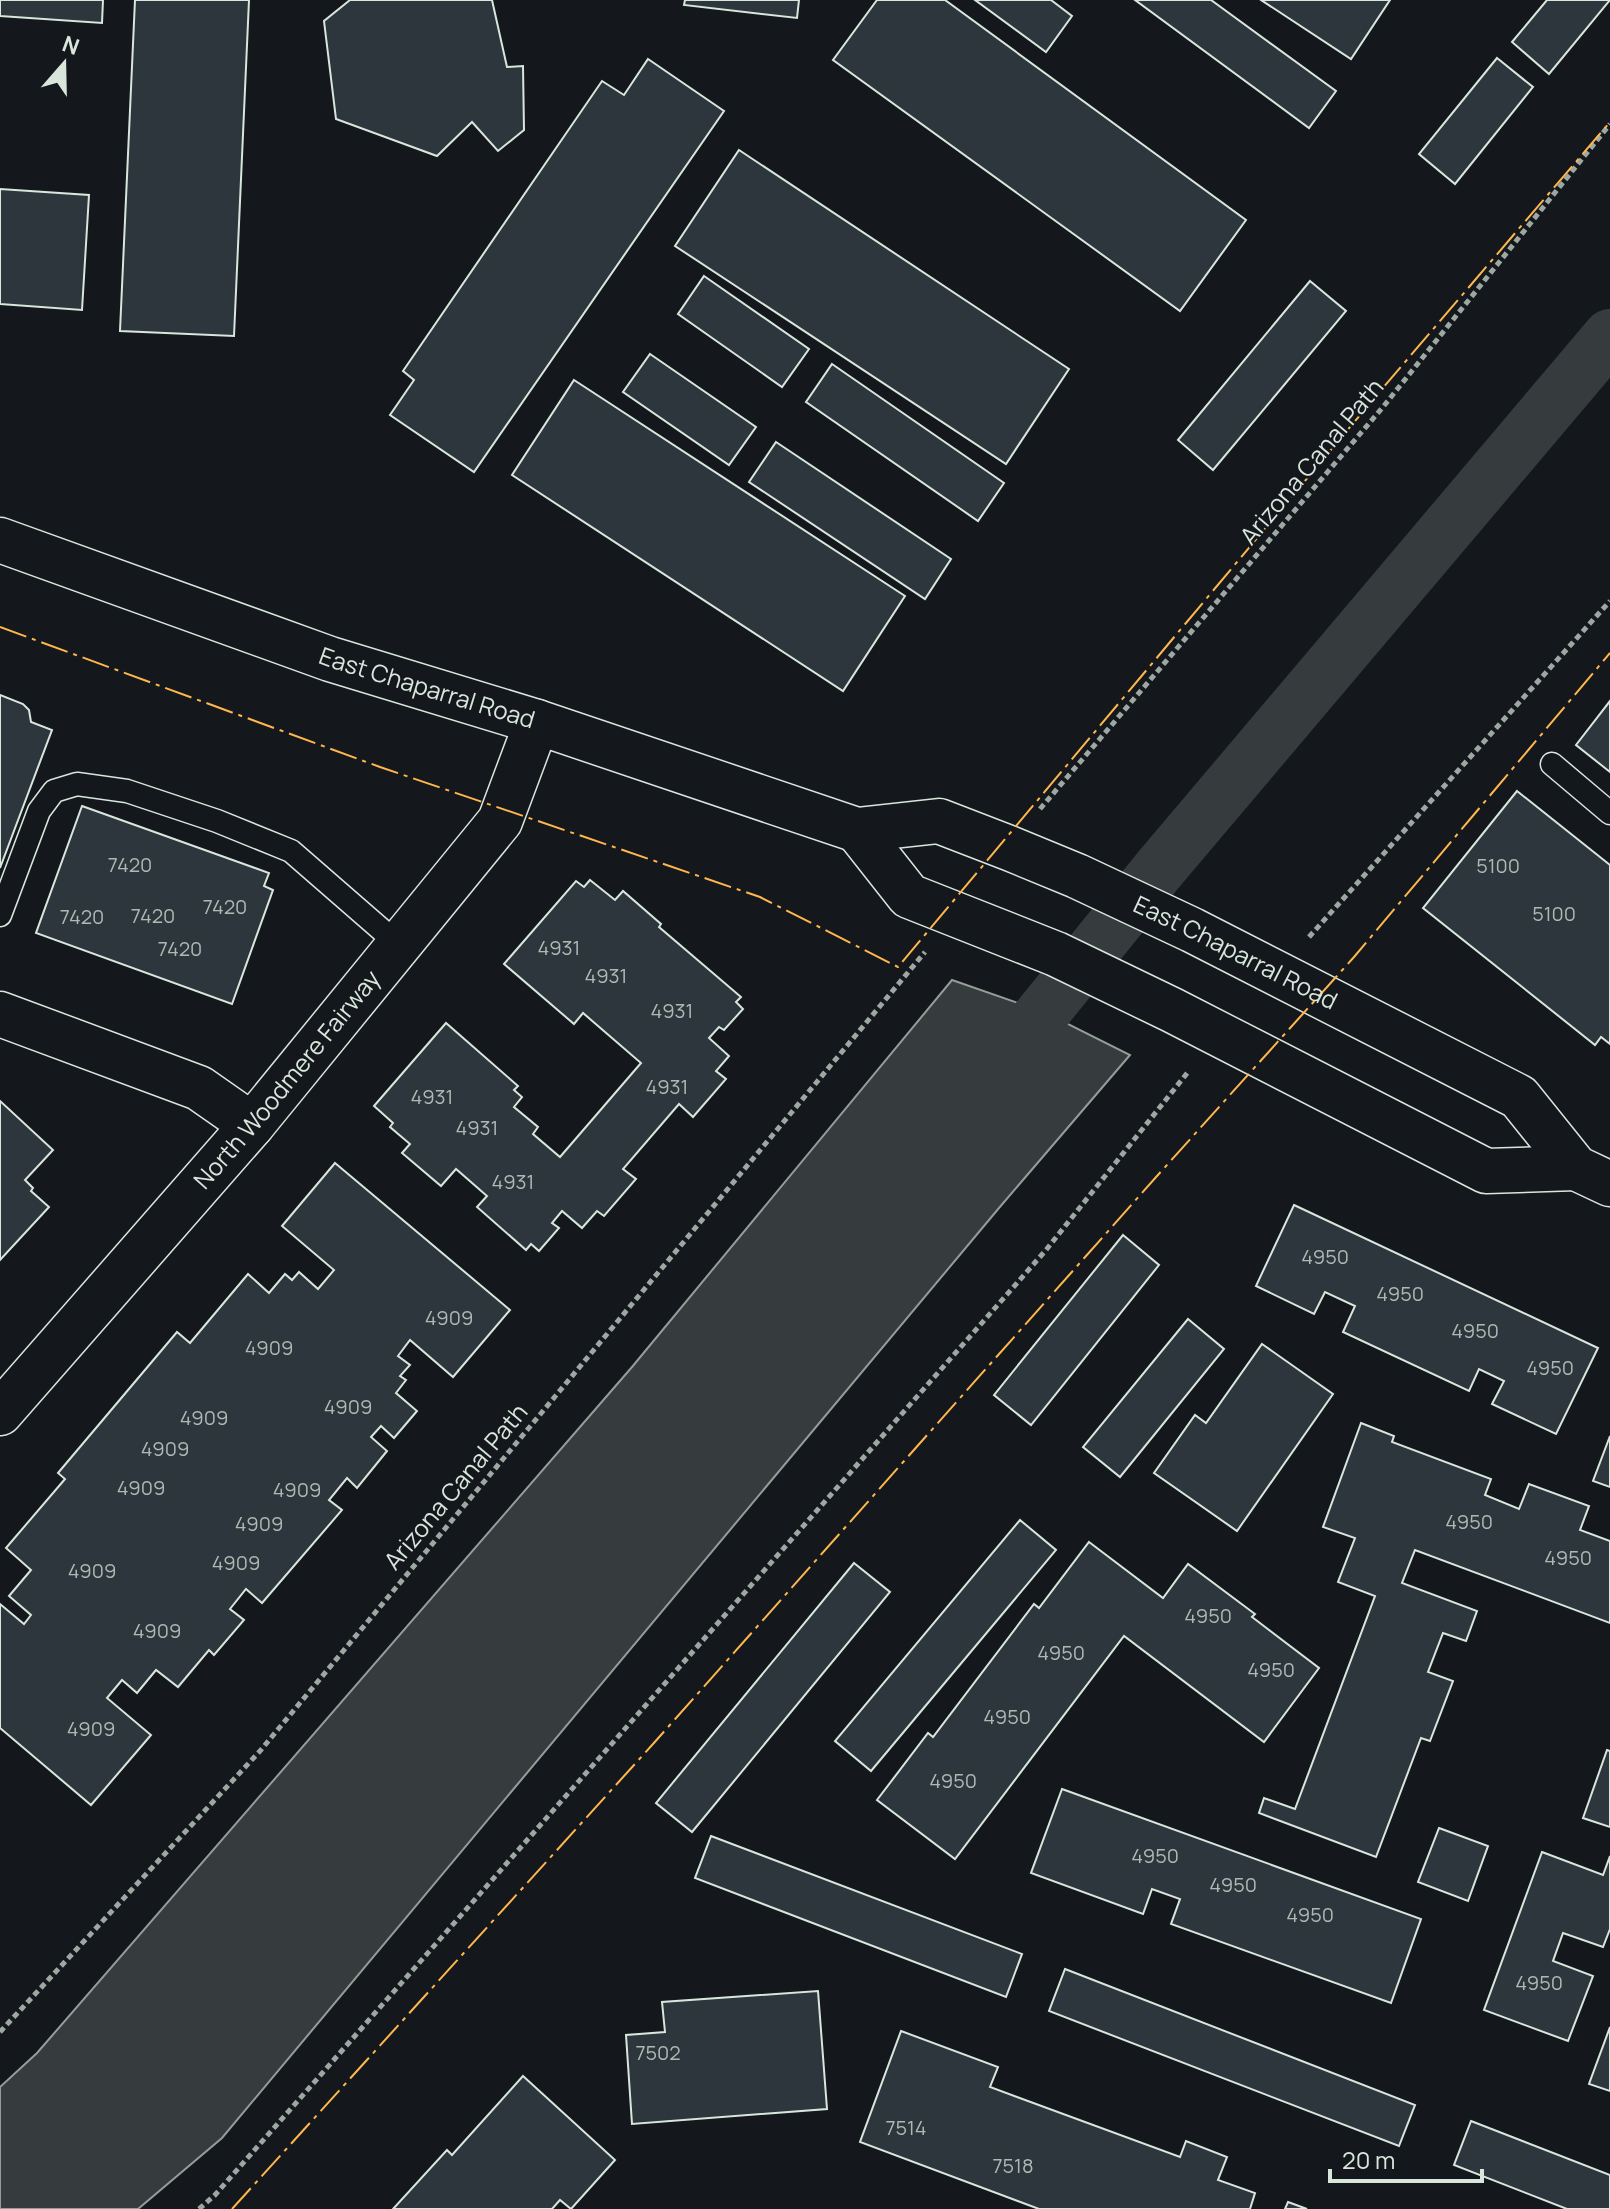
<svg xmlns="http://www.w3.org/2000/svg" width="1610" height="2209" viewBox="0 0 1610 2209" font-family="Manrope,sans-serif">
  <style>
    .water { fill: #363b3e; stroke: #939e99; stroke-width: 2 }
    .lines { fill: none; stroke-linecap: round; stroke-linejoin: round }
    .canal { stroke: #363b3e; stroke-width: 54 }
    .building { fill: #2c363c; stroke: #d8e6dc; stroke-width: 2 }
    .lane-casing { stroke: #d8e6dc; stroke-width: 25 }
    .street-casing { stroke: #d8e6dc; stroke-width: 47 }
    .secondary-casing { stroke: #d8e6dc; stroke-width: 47 }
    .path { stroke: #9da8a2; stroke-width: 5; stroke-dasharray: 6 4; stroke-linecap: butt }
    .lane { stroke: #14181c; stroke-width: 22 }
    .street { stroke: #14181c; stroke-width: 44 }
    .secondary { stroke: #14181c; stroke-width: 44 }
    .power { stroke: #ffb74d; stroke-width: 2; stroke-dasharray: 28 6 4 6; stroke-linecap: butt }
    .labels { text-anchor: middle; stroke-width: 6; stroke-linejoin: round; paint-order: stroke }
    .number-label { font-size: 20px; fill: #adbab4 }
    .street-label { font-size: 24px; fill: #d8e6dc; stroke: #14181c }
  </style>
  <rect width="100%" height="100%" fill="#14181c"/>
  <polygon class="water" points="952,980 1044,1012 1130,1055 999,1208 222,2138 138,2209 0,2209 0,2087 37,2053 632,1367"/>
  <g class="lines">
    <polyline class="canal" points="997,1069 1160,868 1610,336"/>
  </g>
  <g class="building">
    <polygon points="0,0 103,0 102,23 0,16"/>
    <polygon points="135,0 249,0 234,336 120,331"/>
    <polygon points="350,0 492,0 507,67 523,66 524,130 498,151 472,122 437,156 336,119 324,21"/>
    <polygon points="685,0 799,0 797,18 684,5"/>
    <polygon points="877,0 945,0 1246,220 1180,311 833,60"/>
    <polygon points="975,0 1051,0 1072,16 1046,52"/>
    <polygon points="1135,0 1211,0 1336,91 1309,128"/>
    <polygon points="1261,0 1390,0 1351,59"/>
    <polygon points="1547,0 1610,0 1549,74 1512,42"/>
    <polygon points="1497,58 1533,87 1455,184 1419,154"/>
    <polygon points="648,59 724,111 474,472 390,415 414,380 403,371 602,81 624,95"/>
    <polygon points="739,150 1069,369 1006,464 675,246"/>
    <polygon points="0,189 89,195 82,310 0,304"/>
    <polygon points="704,276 809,349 782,387 678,314"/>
    <polygon points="1310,281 1346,311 1213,470 1178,440"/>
    <polygon points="650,354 756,427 729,465 623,392"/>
    <polygon points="832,364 1004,483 978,521 806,402"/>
    <polygon points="574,380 905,596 843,691 512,475"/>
    <polygon points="776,442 951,559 925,599 749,482"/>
    <polygon points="0,695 23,704 29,710 31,722 52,730 0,868"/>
    <polygon points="1610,701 1610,772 1576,745"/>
    <polygon points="1517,791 1610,865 1610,1044 1601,1037 1595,1045 1423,908"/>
    <polygon points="82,806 269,873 264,886 273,890 232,1004 36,933"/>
    <polygon points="590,880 615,900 623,891 661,924 659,927 741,997 736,1002 743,1009 724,1030 719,1027 709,1038 729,1056 716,1071 726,1079 693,1117 679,1104 623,1169 636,1179 604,1216 597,1211 582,1228 562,1211 552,1223 559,1228 539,1251 531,1244 526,1250 477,1207 487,1196 456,1169 441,1186 402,1153 410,1144 390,1127 393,1123 374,1106 446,1023 518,1086 514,1090 522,1097 514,1107 538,1127 533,1134 560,1157 641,1063 583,1013 574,1024 504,964 576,881 584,887"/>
    <polygon points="0,1101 53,1150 25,1180 33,1188 31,1191 49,1207 0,1260"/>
    <polygon points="335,1163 510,1310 453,1377 410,1340 398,1356 410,1365 400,1376 406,1380 396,1393 417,1411 394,1438 381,1426 371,1437 387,1451 357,1488 347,1478 329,1500 342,1510 262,1603 246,1589 230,1609 244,1620 214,1655 209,1650 178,1687 156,1670 137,1693 122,1680 107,1698 151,1735 91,1805 0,1728 0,1604 24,1624 31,1615 9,1596 31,1570 6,1548 65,1479 58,1473 177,1332 190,1343 248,1274 269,1293 285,1274 292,1280 299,1272 318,1289 334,1270 282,1226"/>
    <polygon points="1294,1205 1598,1348 1556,1434 1492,1404 1504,1381 1479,1369 1469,1391 1343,1332 1355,1306 1325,1292 1314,1314 1256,1286"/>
    <polygon points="1123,1235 1159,1265 1031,1425 994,1395"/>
    <polygon points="1188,1319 1224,1349 1120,1477 1083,1447"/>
    <polygon points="1262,1344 1333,1394 1237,1531 1154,1473 1195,1415 1206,1423"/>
    <polygon points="1361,1423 1394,1436 1392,1442 1491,1479 1485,1495 1519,1509 1529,1484 1589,1506 1580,1530 1610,1541 1610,1623 1415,1550 1402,1583 1477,1611 1466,1641 1443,1633 1428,1672 1453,1681 1430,1741 1421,1738 1376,1857 1259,1813 1264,1798 1295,1809 1375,1596 1338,1582 1355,1538 1323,1527"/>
    <polygon points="1610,1436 1610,1487 1593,1481"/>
    <polygon points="1020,1520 1056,1550 871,1771 835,1741"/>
    <polygon points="1089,1542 1163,1598 1188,1564 1255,1614 1252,1617 1319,1668 1264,1742 1124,1636 955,1859 877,1800 928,1733 933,1737 1034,1604 1039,1608"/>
    <polygon points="854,1563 890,1592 692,1832 656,1803"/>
    <polygon points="1607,1750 1610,1751 1610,1827 1583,1818"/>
    <polygon points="1062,1789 1421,1919 1391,2003 1171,1924 1180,1899 1152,1889 1143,1914 1031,1873"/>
    <polygon points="1439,1828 1488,1846 1468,1901 1418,1882"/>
    <polygon points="711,1836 1022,1954 1006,1997 695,1878"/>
    <polygon points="1542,1852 1603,1875 1610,1856 1610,1929 1603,1947 1563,1933 1553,1961 1593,1976 1568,2041 1484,2010"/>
    <polygon points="1065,1969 1415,2105 1399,2146 1049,2011"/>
    <polygon points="818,1991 827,2109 632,2124 626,2035 665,2032 662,2002"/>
    <polygon points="1610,2027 1610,2091 1589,2084"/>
    <polygon points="901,2031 998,2067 990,2087 1180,2157 1186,2141 1227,2157 1218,2180 1255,2193 1250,2209 1039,2209 860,2142"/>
    <polygon points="523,2076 615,2160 571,2209 560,2200 552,2209 393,2209 447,2150 452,2155"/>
    <polygon points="1471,2121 1610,2175 1610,2209 1567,2209 1454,2165"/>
    <polygon points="1288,2202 1307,2209 1285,2209"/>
  </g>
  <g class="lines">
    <defs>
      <g id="lane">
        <polyline points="1552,764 1610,813"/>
        <polyline points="0,915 39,811 54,791 77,784 127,791 217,821 291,851 399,945"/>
      </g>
      <g id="street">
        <polyline points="0,1014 199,1088 252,1125"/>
        <path id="s1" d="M0,1413L252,1125L500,821L537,722"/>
      </g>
      <g id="secondary">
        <path id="s2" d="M0,540L330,659L537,722L857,830L939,821L1009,848L1077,876L1192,930L1519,1097L1576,1168L1610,1184"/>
        <polyline points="857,830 909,896 1056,954 1172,1010 1486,1171 1576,1168"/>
      </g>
    </defs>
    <use href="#lane" class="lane-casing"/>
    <use href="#street" class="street-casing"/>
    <use href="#secondary" class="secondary-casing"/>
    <g class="path">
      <polyline points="1040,809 1383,407 1610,124"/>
      <polyline points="1309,937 1610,601"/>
      <polyline points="0,2032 260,1751 925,952"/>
      <polyline points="199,2209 215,2195 1046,1250 1188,1072"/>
    </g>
    <use href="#lane" class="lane"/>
    <use href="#street" class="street"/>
    <use href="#secondary" class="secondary"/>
    <g class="power">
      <polyline points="0,627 380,767 760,897 898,967 1376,396 1610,122"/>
      <polyline points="232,2209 653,1744 1157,1176 1354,957 1610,653"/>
    </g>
  </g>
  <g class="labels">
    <g class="number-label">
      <text x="130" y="872">7420</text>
      <text x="1498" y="873">5100</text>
      <text x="225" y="914">7420</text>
      <text x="1554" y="921">5100</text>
      <text x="153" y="923">7420</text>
      <text x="82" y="924">7420</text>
      <text x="559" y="955">4931</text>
      <text x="180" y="956">7420</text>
      <text x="606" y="983">4931</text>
      <text x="672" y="1018">4931</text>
      <text x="667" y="1094">4931</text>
      <text x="432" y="1104">4931</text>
      <text x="477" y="1135">4931</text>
      <text x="513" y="1189">4931</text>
      <text x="1325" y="1264">4950</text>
      <text x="1400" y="1301">4950</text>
      <text x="449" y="1325">4909</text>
      <text x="1475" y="1338">4950</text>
      <text x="269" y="1355">4909</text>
      <text x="1550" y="1375">4950</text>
      <text x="348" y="1414">4909</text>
      <text x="204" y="1425">4909</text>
      <text x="165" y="1456">4909</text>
      <text x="141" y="1495">4909</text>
      <text x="297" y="1497">4909</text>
      <text x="1469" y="1529">4950</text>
      <text x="259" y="1531">4909</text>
      <text x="1568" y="1565">4950</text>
      <text x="236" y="1570">4909</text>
      <text x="92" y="1578">4909</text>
      <text x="1208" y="1623">4950</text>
      <text x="157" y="1638">4909</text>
      <text x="1061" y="1660">4950</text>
      <text x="1271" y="1677">4950</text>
      <text x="1007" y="1724">4950</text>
      <text x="91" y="1736">4909</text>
      <text x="953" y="1788">4950</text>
      <text x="1155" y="1863">4950</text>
      <text x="1233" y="1892">4950</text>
      <text x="1310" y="1922">4950</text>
      <text x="1539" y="1990">4950</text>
      <text x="658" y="2060">7502</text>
      <text x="906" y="2135">7514</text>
      <text x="1013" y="2173">7518</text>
    </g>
    <g class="street-label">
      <text transform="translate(1312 462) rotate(-50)" y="8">Arizona Canal Path</text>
      <text dy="8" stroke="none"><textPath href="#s2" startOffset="452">East Chaparral Road</textPath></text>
      <text dy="8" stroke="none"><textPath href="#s2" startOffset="1312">East Chaparral Road</textPath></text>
      <text dy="8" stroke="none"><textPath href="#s1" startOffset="440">North Woodmere Fairway</textPath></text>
      <text transform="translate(456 1487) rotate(-50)" y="8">Arizona Canal Path</text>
    </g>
  </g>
  <g transform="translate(64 64) rotate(20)" stroke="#14181c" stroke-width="6" paint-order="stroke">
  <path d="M0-6L14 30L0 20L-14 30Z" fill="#d8e6dc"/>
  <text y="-12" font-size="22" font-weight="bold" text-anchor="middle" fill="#d8e6dc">N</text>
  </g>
  <path d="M1330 2169v12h152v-12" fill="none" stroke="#d8e6dc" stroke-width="4"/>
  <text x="1342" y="2169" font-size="24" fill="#d8e6dc" stroke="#14181c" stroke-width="6" paint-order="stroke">20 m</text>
</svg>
